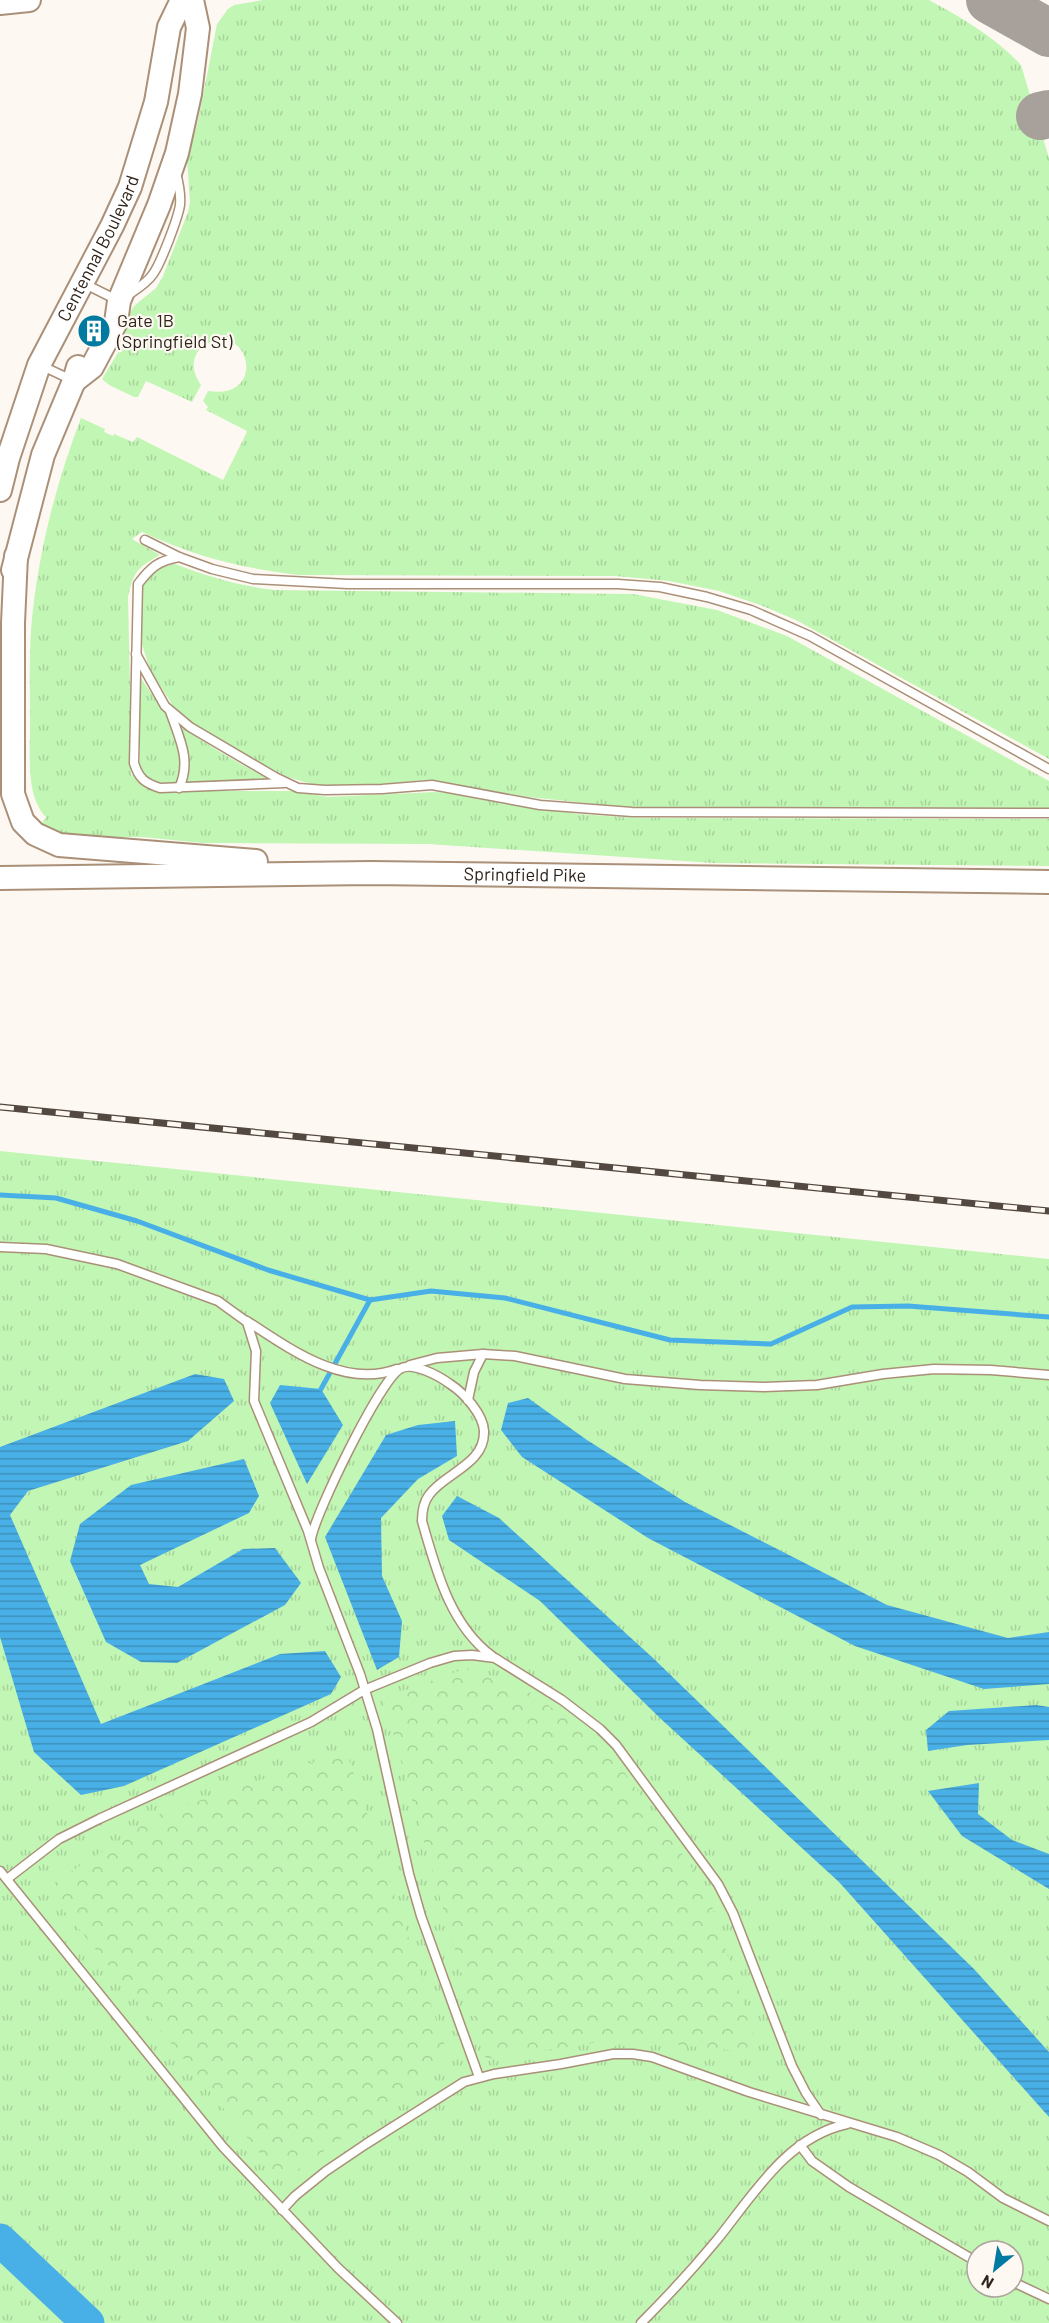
<svg xmlns="http://www.w3.org/2000/svg" width="1049" height="2323" viewBox="0 0 1049 2323" font-family="Barlow,sans-serif">
  <style>
    .grass { fill: url(#grass-tufts); fill-rule: evenodd }
    .forest { fill: url(#forest-crowns) }
    .water { fill: url(#water-rules) }
    .lines { fill: none; stroke-linecap: round; stroke-linejoin: round }
    .stream { stroke: #49b0e7; stroke-width: 5 }
    .river { stroke: #49b0e7; stroke-width: 33 }
    .taxiway { stroke: #a8a09a; stroke-width: 48 }
    .lane-casing { stroke: #aa9078; stroke-width: 11 }
    .secondary-casing { stroke: #aa9078; stroke-width: 26 }
    .lane { stroke: #fff; stroke-width: 8 }
    .secondary { stroke: #fff; stroke-width: 22 }
    .rail-casing { stroke: #534940; stroke-width: 7 }
    .rail { stroke: #fef8f3; stroke-width: 4.5; stroke-dasharray: 14; stroke-linecap: butt }
    .labels { text-anchor: middle; stroke-width: 4.5; stroke-linejoin: round; paint-order: stroke }
    .street-label { font-size: 18px; fill: #2e231a; stroke: #fef8f3 }
    .poi-label { font-size: 18px; fill: #2e231a; stroke: #fef8f3; text-anchor: start }
  </style>
  <defs>
    <pattern id="grass-tufts" width="24" height="20" patternUnits="userSpaceOnUse" patternTransform="scale(1.5)"><rect width="24" height="20" fill="#c2f6b5"/><path d="M3 7l-1-3M5 7V3M7 7l1-3M15 17l-1-3M17 17v-4M19 17l1-3" fill="none" stroke="#a7d39b"/></pattern>
    <pattern id="forest-crowns" width="20" height="18" patternUnits="userSpaceOnUse" patternTransform="scale(1.5)"><rect width="20" height="18" fill="#c2f6b5"/><path d="M2 6a3 3 0 1 1 6 0M12 15a3 3 0 1 1 6 0" fill="none" stroke="#a7d39b"/></pattern>
    <pattern id="water-rules" width="6" height="5" patternUnits="userSpaceOnUse" patternTransform="scale(1.5)"><rect width="6" height="5" fill="#49b0e7"/><path d="M0 2.5h6" fill="none" stroke="#3d8fba"/></pattern>
  </defs>
  <rect width="100%" height="100%" fill="#fef8f3"/>
  <g class="grass">
    <path d="M263,0H929C962,18 995,37 1021,65L1049,158V759L796,620L760,605L719,591L669,581L615,576L300,575C244,569 193,556 142,532L132,539L160,555C137,568 134,571 128,597L131,730L129,746L131,774L144,785L158,791H294L327,797L436,792L460,794L577,814L638,818L1049,819V866L713,863L428,844L203,843L142,837H68L47,829L41,824L46,817C26,797 30,756 30,730C30,697 29,663 31,630C37,557 55,486 81,418L105,429L104,432L113,436L114,434L133,442L137,437L223,480L246,434L247,431L206,410L208,407L203,401L208,391C264,400 252,330 214,341C206,343 199,348 196,355C191,366 195,376 201,385L192,402L146,381L138,397H134L109,385L102,379L125,341L120,338L123,332L120,329L134,306L156,288L163,276L188,212L190,202L187,160L198,121L217,24L228,9L234,5Z"/>
    <path d="M175,564C209,577 240,586 275,590L633,594L717,610L787,636L1049,781V808H633L528,797L426,780L350,787L311,784L288,777L261,764L198,728L175,709L150,670L140,638L138,619L143,584L156,569Z"/>
    <path d="M139,675C150,692 162,710 177,723C207,746 241,764 274,782C250,782 167,789 150,779C145,776 142,769 140,764Z"/>
    <path d="M0,1151L1049,1259V2323H0ZM977,2251H1013V2287H977Z"/>
  </g>
  <g class="forest">
    <polygon points="467,1668 522,1687 605,1745 706,1888 759,2053 619,2039 486,2059 383,1698"/>
    <polygon points="346,1751 450,2061 282,2181 46,1888 160,1814"/>
  </g>
  <g class="water">
    <polygon points="195,1374 224,1379 234,1401 188,1441 28,1491 10,1515 101,1724 280,1654 325,1651 341,1677 331,1694 124,1786 81,1795 34,1752 0,1637 0,1447"/>
    <polygon points="280,1385 321,1389 343,1425 307,1484 270,1403"/>
    <polygon points="528,1398 587,1440 685,1502 887,1605 1008,1638 1049,1632 1049,1684 984,1689 855,1646 648,1538 522,1457 501,1430 508,1403"/>
    <polygon points="455,1421 457,1456 418,1479 381,1518 382,1576 402,1621 399,1657 377,1670 325,1537 386,1435 418,1425"/>
    <polygon points="244,1459 259,1496 249,1513 140,1565 149,1584 178,1587 243,1549 275,1548 301,1583 285,1605 177,1663 141,1662 106,1642 70,1561 80,1524 131,1485"/>
    <polygon points="457,1496 499,1518 653,1658 974,1969 1049,2052 1049,2117 839,1882 661,1719 540,1601 449,1540 442,1516"/>
    <polygon points="1036,1705 1049,1707 1049,1740 967,1745 928,1751 926,1730 949,1711"/>
    <polygon points="979,1783 978,1814 1012,1840 1049,1854 1049,1889 962,1836 928,1791"/>
  </g>
  <g class="lines">
    <g class="stream">
      <polyline points="0,1195 56,1198 137,1221 268,1270 370,1300 431,1291 505,1298 670,1340 771,1344 852,1307 908,1306 1049,1317"/>
      <polyline points="321,1389 370,1300"/>
    </g>
    <polyline class="river" points="0,2240 88,2323"/>
    <g class="taxiway">
      <polyline points="990,0 1049,33"/>
      <polyline points="1040,116 1049,114"/>
    </g>
    <defs>
      <g id="lane">
        <polyline points="83,283 117,300"/>
        <path d="M128,295C137,289 147,283 153,274C161,263 178,218 180,205C181,193 179,184 176,173"/>
        <polyline points="40,365 72,380"/>
        <polyline points="145,540 179,557 212,569 253,579 348,584 618,584 660,587 707,597 751,610 810,636 1049,769"/>
        <path d="M179,557C158,561 151,567 138,584L134,763C139,779 145,783 160,788L284,783"/>
        <polyline points="136,654 165,706 190,727 275,777 298,788 325,790 382,789 432,785 540,805 632,812 1049,813"/>
        <path d="M170,711C179,738 192,760 179,788"/>
        <polyline points="0,1247 46,1249 117,1264 218,1301 247,1322 256,1351 254,1401 308,1531 319,1568 360,1674 377,1729 409,1874 421,1916 479,2077"/>
        <path d="M247,1321C290,1349 344,1389 397,1369"/>
        <polyline points="410,1365 437,1358 483,1354 515,1356 625,1379 700,1385 764,1387 817,1385 883,1374 934,1369 991,1370 1049,1375"/>
        <polyline points="468,1400 474,1372 483,1354"/>
        <path d="M311,1539C315,1514 380,1380 400,1369C412,1361 439,1376 450,1384C464,1393 483,1414 484,1431C485,1465 444,1473 429,1495C423,1503 422,1512 422,1521C436,1570 450,1625 492,1656"/>
        <polyline points="0,1871 223,2147 338,2268 397,2323"/>
        <polyline points="7,1879 59,1839 99,1819 311,1722 364,1690 430,1663 454,1656 472,1655 495,1658 562,1700 600,1729 616,1745 718,1884 733,1913 792,2066 806,2093 821,2115"/>
        <polyline points="800,2145 812,2161 849,2187 977,2262"/>
        <polyline points="282,2210 295,2196 326,2171 366,2144 464,2082 494,2074 561,2064 613,2054 633,2054 652,2057 749,2092 897,2137 939,2155 968,2172 1003,2198 1049,2221"/>
        <polyline points="1013,2282 1049,2299"/>
        <path d="M641,2323C667,2297 692,2270 716,2241C752,2197 786,2137 847,2124"/>
      </g>
      <g id="secondary">
        <polyline points="0,3 29,0"/>
        <polyline points="74,381 92,367 116,322 119,301 159,205 177,153 190,94 198,28 192,0"/>
        <path id="s1" d="M0,490L8,458L39,365L112,226L130,187L156,102L169,27L182,0"/>
        <polyline points="16,556 13,623 13,794 23,822 35,834 59,845 256,861"/>
        <polyline points="13,570 43,455 74,381 78,367"/>
        <path id="s2" d="M0,878L371,873L1049,882"/>
      </g>
    </defs>
    <use href="#lane" class="lane-casing"/>
    <use href="#secondary" class="secondary-casing"/>
    <use href="#lane" class="lane"/>
    <use href="#secondary" class="secondary"/>
    <defs>
      <polyline id="rail" points="0,1107 1049,1211"/>
    </defs>
    <use href="#rail" class="rail-casing"/>
    <use href="#rail" class="rail"/>
  </g>
  <defs>
    <symbol id="building-disc" viewBox="-11 -11 22 22"><circle r="9.5" fill="#007aa1" stroke="#fef8f3"/><path d="M-4-6H4V6H1V3H-1V6H-4ZM-2.5-4.3h1.7v1.8h-1.7ZM.8-4.3h1.7v1.8H.8ZM-2.5-1h1.7V.8h-1.7ZM.8-1h1.7V.8H.8Z" fill="#fff"/></symbol>
  </defs>
  <g fill-rule="evenodd">
    <use href="#building-disc" x="75" y="312" width="38" height="38"/>
  </g>
  <g class="labels">
    <g class="street-label">
      <text dy="6" stroke="none"><textPath href="#s1" startOffset="262">Centennal Boulevard</textPath></text>
      <text dy="6" stroke="none"><textPath href="#s2" startOffset="525">Springfield Pike</textPath></text>
    </g>
    <g class="poi-label">
      <text x="117" y="327">Gate 1B<tspan x="117" dy="21">(Springfield St)</tspan></text>
    </g>
  </g>
  <g transform="translate(995 2269) rotate(210)"><circle r="28" fill="#fef8f3" stroke="#aba39c" stroke-width="1.5"/>
  <path d="M0-4.5L10 22L0 15L-10 22Z" fill="#007aa1"/>
  <text y="-9" font-size="16" font-weight="bold" text-anchor="middle" fill="#2e231a">N</text>
  </g>
</svg>
